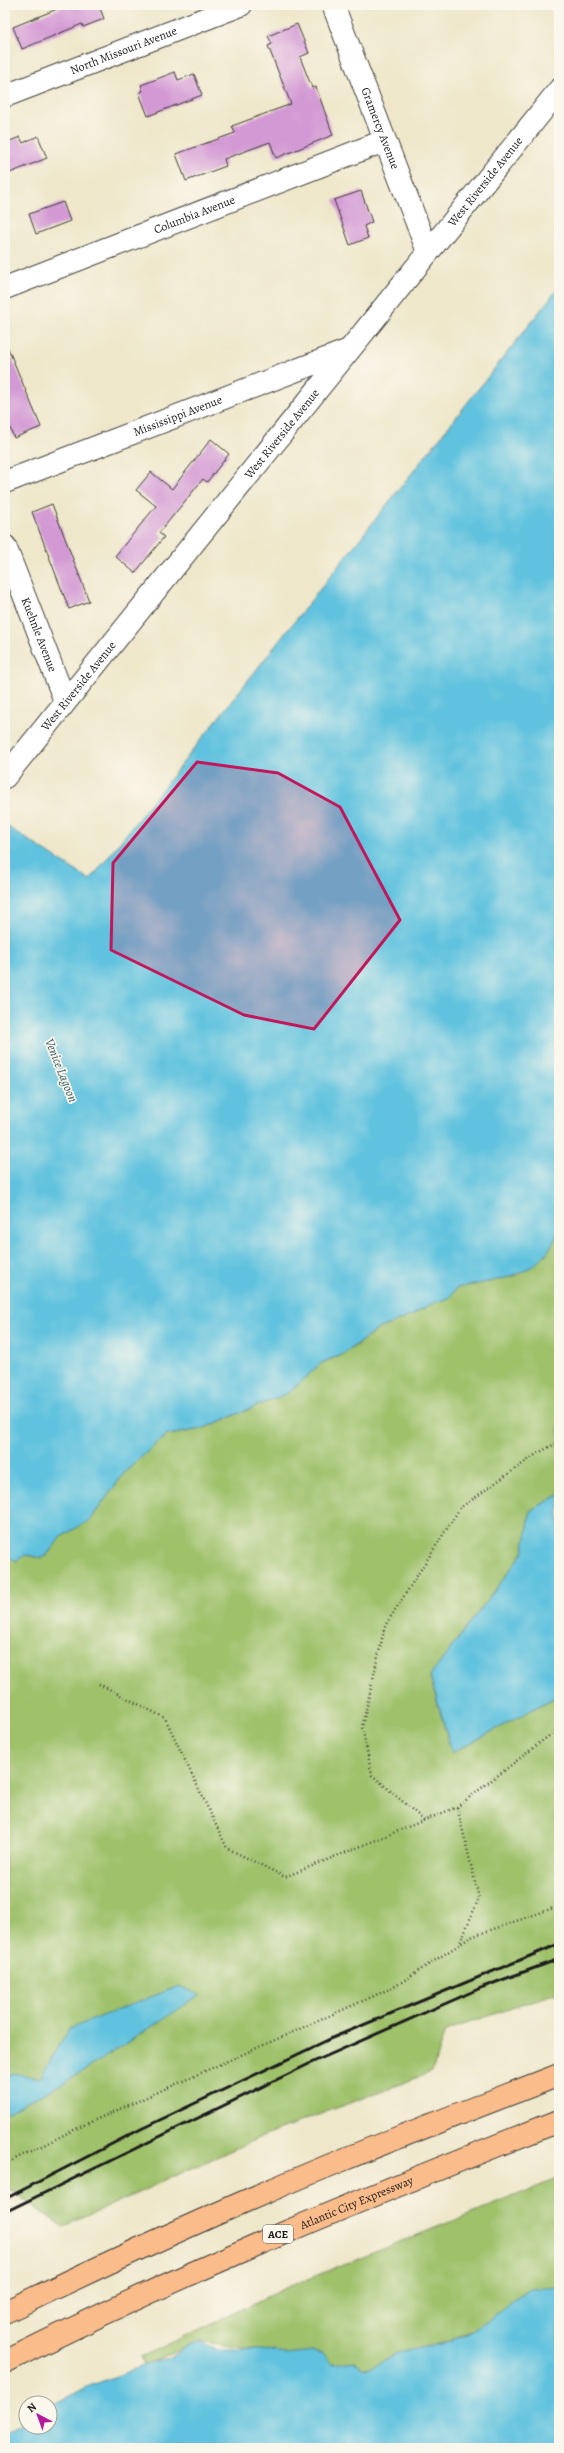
<svg xmlns="http://www.w3.org/2000/svg" width="564" height="2453" viewBox="0 0 564 2453" font-family="Alegreya,serif">
  <style>
    .green { fill: #9ec16a; stroke: #5d6e43 }
    .water { fill: #60c2de; stroke: #3e6f7d }
    .building { fill: #d399d4 }
    .lines { fill: none; stroke-linecap: round; stroke-linejoin: round }
    .minor-casing { stroke: #3c3a36; stroke-width: 24 }
    .highway-casing { stroke: #3c3a36; stroke-width: 24 }
    .path { stroke: #3c3a36; stroke-width: 2.5; stroke-dasharray: 1 3; stroke-linecap: butt }
    .minor { stroke: #fff; stroke-width: 22 }
    .highway { stroke: #fabc8b; stroke-width: 22 }
    .rail { stroke: #1c1c1c; stroke-width: 3 }
    .marked { fill: #c2185b; fill-opacity: 0.2; stroke: #c2185b; stroke-width: 3; stroke-linejoin: round }
    .labels { text-anchor: middle; stroke-width: 3.5; stroke-linejoin: round; paint-order: stroke }
    .shield { fill: #fbf7ec; stroke: #5f5e5a; stroke-width: 1 }
    .shield-label { font-size: 11px; font-weight: bold; fill: #1c1c1c }
    .street-label { font-size: 12px; fill: #1c1c1c; stroke: #fbf7ec }
    .water-label { font-size: 13px; font-style: italic; fill: #375e6a; stroke: #fbf7ec }
  </style>
  <rect width="100%" height="100%" fill="#fbf7ec"/>
  <filter id="ink" filterUnits="userSpaceOnUse"><feTurbulence type="fractalNoise" baseFrequency=".025" numOctaves="2"/><feDisplacementMap in="SourceGraphic" scale="8" xChannelSelector="R" yChannelSelector="G"/><feConvolveMatrix kernelMatrix="1 2 1 2 8 2 1 2 1" color-interpolation-filters="sRGB"/></filter>
  <filter id="wash" filterUnits="userSpaceOnUse"><feTurbulence type="fractalNoise" baseFrequency=".012" numOctaves="4" result="noise"/><feDisplacementMap in="SourceGraphic" scale="16" xChannelSelector="R" yChannelSelector="G"/><feGaussianBlur stdDeviation="0.9" result="paint"/><feColorMatrix in="noise" values="0 0 0 0 0 0 0 0 0 0 0 0 0 0 0 0 0 1.4 0 .05"/><feComposite in="paint" operator="in"/></filter>
  <g filter="url(#wash)">
    <rect width="100%" height="100%" fill="#eee7ca"/>
    <g class="green">
      <polygon points="559,1228 559,1495 531,1510 523,1553 430,1677 452,1753 559,1695 559,1992 445,2031 432,2072 265,2135 63,2227 5,2186 5,1554 14,1559 26,1555 41,1558 47,1555 61,1537 90,1520 125,1472 160,1440 168,1435 202,1429 290,1392 321,1363 344,1354 380,1328 411,1316 431,1304 449,1298 457,1288 519,1275 546,1254"/>
      <polygon points="559,2178 559,2300 368,2369 200,2341 144,2366 141,2357 286,2288"/>
    </g>
    <g class="water">
      <path d="M559,287V1228C544,1278 500,1279 457,1288L449,1298L431,1304L411,1316L380,1328L343,1354L321,1363L290,1392L202,1429L168,1435L160,1440L125,1472L90,1520L61,1537L47,1555L41,1558L26,1555L16,1561L5,1554V825L90,880Z"/>
      <polygon points="559,1495 559,1695 452,1753 430,1676 523,1553 531,1510"/>
      <polygon points="179,1986 200,1995 78,2075 5,2114 5,2077 13,2073 40,2078 69,2029"/>
      <polygon points="559,2287 559,2448 5,2448 5,2433 26,2421 26,2427 50,2427 50,2406 84,2388 154,2362 169,2359 189,2345 200,2341 215,2350 260,2350 286,2354 313,2351 321,2353 333,2364 354,2361 364,2370 368,2369 397,2353 440,2344 468,2334 530,2289"/>
    </g>
    <g id="blocks">
      <g class="building">
        <polygon points="67,5 99,5 104,19 83,27 82,24 22,49 13,27"/>
        <polygon points="297,24 309,53 300,57 312,88 316,87 333,135 276,158 270,142 224,159 226,166 186,181 176,154 235,133 232,126 291,104 268,46 272,44 268,36"/>
        <polygon points="175,72 178,80 194,74 202,95 148,116 139,93 143,91 141,85"/>
        <polygon points="38,136 47,158 5,175 5,143 20,137 23,143"/>
        <polygon points="361,191 372,222 364,226 368,238 350,245 334,200"/>
        <polygon points="63,202 70,221 36,234 29,214"/>
        <polygon points="5,341 41,427 14,438 5,416"/>
        <polygon points="211,439 229,454 207,482 203,479 159,533 164,537 135,573 115,556 156,506 136,490 151,472 172,489"/>
        <polygon points="52,504 89,601 69,609 32,512"/>
      </g>
    </g>
  </g>
  <g filter="url(#ink)">
    <use href="#blocks" fill-opacity="0" stroke="#3c3a36" stroke-width="1"/>
    <g class="lines">
      <defs>
        <g id="minor">
          <path id="s1" d="M333,5L428,252"/>
          <path id="s2" d="M5,96L241,5"/>
          <path id="s3" d="M5,288L384,141"/>
          <path id="s4" d="M5,482L349,350"/>
          <path id="s5" d="M5,546L65,701"/>
          <path id="s6" d="M5,777L559,90"/>
        </g>
        <g id="highway">
          <path d="M5,2312C117,2258 230,2206 345,2159C416,2130 487,2103 559,2075"/>
          <path id="s7" d="M5,2362C185,2271 371,2195 559,2121"/>
        </g>
      </defs>
      <use href="#minor" class="minor-casing"/>
      <use href="#highway" class="highway-casing"/>
      <g class="path">
        <polyline points="99,1684 165,1718 227,1848 285,1877 457,1807 559,1728"/>
        <polyline points="457,1807 479,1898 459,1945"/>
        <polyline points="424,1820 372,1775 362,1727 385,1626 460,1508 538,1453 559,1442"/>
        <polyline points="5,2164 84,2125 394,1987 471,1937 559,1906"/>
      </g>
      <use href="#minor" class="minor"/>
      <use href="#highway" class="highway"/>
      <g class="rail">
        <polyline points="5,2199 141,2129 332,2038 559,1944"/>
        <polyline points="5,2212 313,2062 483,1987 559,1959"/>
      </g>
    </g>
  </g>
  <path class="marked" d="M197,762L278,773L340,807L400,920L314,1029L244,1015L111,950L113,863Z"/>
  <g class="labels">
    <rect class="shield" x="263" y="2225" width="30" height="18" rx="3"/>
    <g class="shield-label">
      <text x="278" y="2238">ACE</text>
    </g>
    <g class="street-label">
      <text dy="4" stroke="none"><textPath href="#s2" startOffset="127">North Missouri Avenue</textPath></text>
      <text dy="4" stroke="none"><textPath href="#s1" startOffset="132">Gramercy Avenue</textPath></text>
      <text dy="4" stroke="none"><textPath href="#s6" startOffset="765">West Riverside Avenue</textPath></text>
      <text dy="4" stroke="none"><textPath href="#s3" startOffset="203">Columbia Avenue</textPath></text>
      <text dy="4" stroke="none"><textPath href="#s4" startOffset="185">Mississippi Avenue</textPath></text>
      <text dy="4" stroke="none"><textPath href="#s6" startOffset="441">West Riverside Avenue</textPath></text>
      <text dy="4" stroke="none"><textPath href="#s5" startOffset="95">Kuehnle Avenue</textPath></text>
      <text dy="4" stroke="none"><textPath href="#s6" startOffset="117">West Riverside Avenue</textPath></text>
      <text dy="4" stroke="none"><textPath href="#s7" startOffset="386">Atlantic City Expressway</textPath></text>
    </g>
    <g class="water-label">
      <text transform="translate(62 1070) rotate(68)" y="5">Venice Lagoon</text>
    </g>
  </g>
  <rect width="564" height="2453" fill="none" stroke="#fbf7ec" stroke-width="20"/>
  <g transform="translate(38 2415) rotate(319)"><circle r="19" fill="#fbf7ec" stroke="#a29f99"/>
  <path d="M0-3L7 15L0 10L-7 15Z" fill="#b5179e"/>
  <text y="-6" font-size="11" font-weight="bold" text-anchor="middle" fill="#1c1c1c">N</text>
  </g>
</svg>
